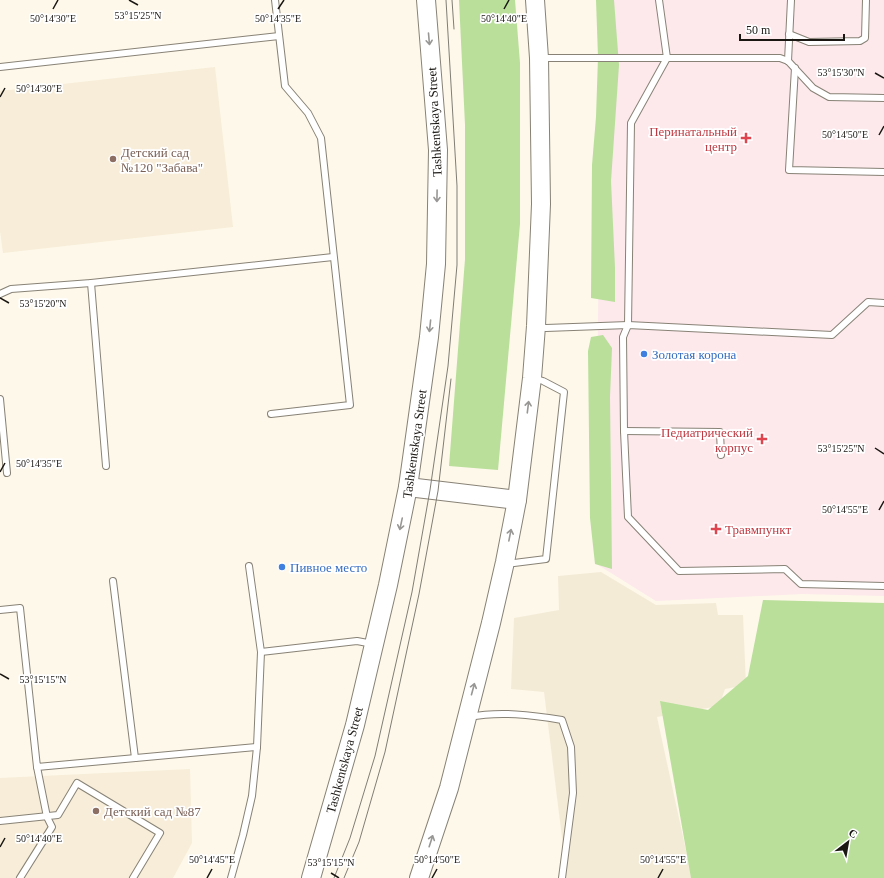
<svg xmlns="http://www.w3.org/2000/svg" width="884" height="878" viewBox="0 0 884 878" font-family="'Times New Roman',serif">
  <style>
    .built { fill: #f4ebd7 }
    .education { fill: #f7edd8 }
    .medical { fill: #fde8ec }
    .green { fill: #b9df9b }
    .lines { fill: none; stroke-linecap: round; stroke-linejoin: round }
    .lane-casing { stroke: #888276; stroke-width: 8 }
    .secondary-casing { stroke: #888276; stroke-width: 20 }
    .lane { stroke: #fff; stroke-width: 6 }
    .secondary { stroke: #fff; stroke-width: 18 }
    .tram { stroke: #817d74; stroke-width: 1 }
    .oneway { stroke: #989795 }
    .ticks { fill: none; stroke: #1a1713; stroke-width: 1.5 }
    .health-dot { fill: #e0444e; stroke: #fff; stroke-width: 1.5 }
    .education-dot { fill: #8d6e63; stroke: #fff; stroke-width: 1.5 }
    .shop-dot { fill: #3f7fe0; stroke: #fff; stroke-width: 1.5 }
    .labels { text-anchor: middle; stroke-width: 3.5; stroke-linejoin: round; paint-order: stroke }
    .street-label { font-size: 13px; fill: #1a1713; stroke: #fff }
    .health-label { font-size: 13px; fill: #be3a42; stroke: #fff; text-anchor: end }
    .education-label { font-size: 13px; fill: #785e54; stroke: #fff; text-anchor: start }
    .shop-label { font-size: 13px; fill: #366cbe; stroke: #fff; text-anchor: start }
    .ticks-label { font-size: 10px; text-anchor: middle; fill: #1a1713; stroke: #fff; stroke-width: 3.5; stroke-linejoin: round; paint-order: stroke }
  </style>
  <rect width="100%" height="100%" fill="#fef8ea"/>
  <polygon class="built" points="601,572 656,605 716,603 718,615 743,615 746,685 725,689 719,706 657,717 692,878 565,878 565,862 544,692 511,689 514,618 559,610 558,576"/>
  <g class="education">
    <polygon points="215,67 233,227 3,253 0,231 0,91"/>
    <polygon points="190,769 192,843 173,878 0,878 0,778"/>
  </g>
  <polygon class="medical" points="602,0 884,0 884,596 802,594 656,601 595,563"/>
  <g class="green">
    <polygon points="459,0 515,0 520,63 520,224 498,470 449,466 465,259 465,125"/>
    <polygon points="596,0 614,0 619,65 611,181 615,268 615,302 591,298 592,165 596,117 598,57"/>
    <polygon points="603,335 612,348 610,397 612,569 595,564 590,518 588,351 591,337"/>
    <polygon points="763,600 884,603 884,878 691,878 660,701 708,710 748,676"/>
  </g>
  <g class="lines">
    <defs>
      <g id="lane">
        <polyline points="659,0 667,58 631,123 628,325 623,337 624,431 628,517 679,571 785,569 801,584 884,586"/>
        <polyline points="789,34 809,42 860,41 865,38 866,0"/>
        <polyline points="541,58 780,58 788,61 813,88 829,97 884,98"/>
        <polyline points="788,61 791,0"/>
        <polyline points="0,67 279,36"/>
        <polyline points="795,68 789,170 884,172"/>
        <polyline points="91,283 106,466"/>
        <polyline points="0,294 11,289 91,283 333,257"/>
        <polyline points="538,327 546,328 628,325 832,335 868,302 884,303"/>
        <polyline points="0,399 7,473"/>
        <polyline points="271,414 350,405 321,138 308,113 285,86 275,0"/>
        <polyline points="624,431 720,432 721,455"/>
        <polyline points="507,562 514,563 546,559 564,392 543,381 533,378"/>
        <polyline points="113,581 135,758"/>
        <polyline points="0,610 20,608 37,767 257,747"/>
        <polyline points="261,652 357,641 373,644"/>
        <path d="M469,717C500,711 532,715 562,720L571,747L573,793L562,878"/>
        <polyline points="0,821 58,815 77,783 160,833 133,878"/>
        <polyline points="20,878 52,827 47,817 37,767"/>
        <polyline points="231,878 243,835 252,796 257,747 261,652 249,566"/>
      </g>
      <g id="secondary">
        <polyline points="408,487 517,500"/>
        <polyline points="311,878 355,725 388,585 408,487 429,337 436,264 438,150 426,0"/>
        <polyline points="419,878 449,788 491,623 505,562 517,500 532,378 536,326 541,204 539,58 535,0"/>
      </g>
    </defs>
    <use href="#lane" class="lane-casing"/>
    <use href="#secondary" class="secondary-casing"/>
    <use href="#lane" class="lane"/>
    <use href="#secondary" class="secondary"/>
    <g class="tram">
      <polyline points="452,0 454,29"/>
      <polyline points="334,878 350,838 375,756 412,592 430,490 448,366 457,265 457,186 446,0"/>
      <polyline points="344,878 359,842 385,752 419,594 438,491 451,379"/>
    </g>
  </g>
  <defs><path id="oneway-shaft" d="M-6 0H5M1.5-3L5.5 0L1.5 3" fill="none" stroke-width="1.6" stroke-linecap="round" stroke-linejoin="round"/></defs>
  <g class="oneway">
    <use href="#oneway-shaft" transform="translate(429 39) rotate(85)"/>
    <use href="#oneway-shaft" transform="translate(437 196) rotate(91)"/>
    <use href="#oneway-shaft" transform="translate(430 326) rotate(96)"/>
    <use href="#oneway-shaft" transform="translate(528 407) rotate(-83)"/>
    <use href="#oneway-shaft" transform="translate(401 524) rotate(102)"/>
    <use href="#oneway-shaft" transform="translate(510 535) rotate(-79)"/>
    <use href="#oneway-shaft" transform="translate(473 689) rotate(-75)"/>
    <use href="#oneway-shaft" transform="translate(431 841) rotate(-72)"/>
  </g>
  <path class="ticks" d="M129,0L138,5M53,9L58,0M278,9L284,0M504,9L509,0M875,73L884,78M0,97L5,88M879,135L884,126M0,298L9,303M875,448L884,454M0,472L5,463M879,510L884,501M0,674L9,679M0,847L5,838M331,873L339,878M207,878L212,869M432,878L437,869M658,878L663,869"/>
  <g class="health-dot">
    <path d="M744 132h4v4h4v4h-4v4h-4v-4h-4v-4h4z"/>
    <path d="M760 433h4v4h4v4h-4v4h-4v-4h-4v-4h4z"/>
    <path d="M714 523h4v4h4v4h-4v4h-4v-4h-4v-4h4z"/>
  </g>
  <g class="education-dot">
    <circle cx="113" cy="159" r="4"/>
    <circle cx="96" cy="811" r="4"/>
  </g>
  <g class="shop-dot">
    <circle cx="644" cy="354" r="4"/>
    <circle cx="282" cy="567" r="4"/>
  </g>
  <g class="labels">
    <g class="street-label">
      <text transform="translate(434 122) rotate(-93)" y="5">Tashkentskaya Street</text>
      <text transform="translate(414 444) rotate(-82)" y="5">Tashkentskaya Street</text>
      <text transform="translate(344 760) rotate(-75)" y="5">Tashkentskaya Street</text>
    </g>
    <g class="health-label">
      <text x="737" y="136">Перинатальный<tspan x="737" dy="15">центр</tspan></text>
      <text x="753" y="437">Педиатрический<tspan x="753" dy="15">корпус</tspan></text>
      <text x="725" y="534" text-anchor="start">Травмпункт</text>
    </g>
    <g class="education-label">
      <text x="121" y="157">Детский сад<tspan x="121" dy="15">№120 "Забава"</tspan></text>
      <text x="104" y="816">Детский сад №87</text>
    </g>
    <g class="shop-label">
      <text x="652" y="359">Золотая корона</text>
      <text x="290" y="572">Пивное место</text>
    </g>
  </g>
  <g class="ticks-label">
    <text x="138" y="19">53°15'25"N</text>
    <text x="53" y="22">50°14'30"E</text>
    <text x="278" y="22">50°14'35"E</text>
    <text x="504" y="22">50°14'40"E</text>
    <text x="841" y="76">53°15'30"N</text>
    <text x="39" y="92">50°14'30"E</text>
    <text x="845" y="138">50°14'50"E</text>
    <text x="43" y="307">53°15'20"N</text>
    <text x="841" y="452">53°15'25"N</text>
    <text x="39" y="467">50°14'35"E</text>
    <text x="845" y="513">50°14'55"E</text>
    <text x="43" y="683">53°15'15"N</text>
    <text x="39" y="842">50°14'40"E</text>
    <text x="212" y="863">50°14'45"E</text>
    <text x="437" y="863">50°14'50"E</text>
    <text x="663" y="863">50°14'55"E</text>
    <text x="331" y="866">53°15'15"N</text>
  </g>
  <g transform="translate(848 842) rotate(31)" stroke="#ffffff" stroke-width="3" paint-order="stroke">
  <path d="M0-3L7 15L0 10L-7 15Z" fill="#1a1713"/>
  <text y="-6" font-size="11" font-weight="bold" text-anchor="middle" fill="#1a1713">С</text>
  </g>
  <path d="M740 34v6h104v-6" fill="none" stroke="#1a1713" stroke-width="2"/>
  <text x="746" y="34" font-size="12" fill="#1a1713" stroke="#ffffff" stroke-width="3" paint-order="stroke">50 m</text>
</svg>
